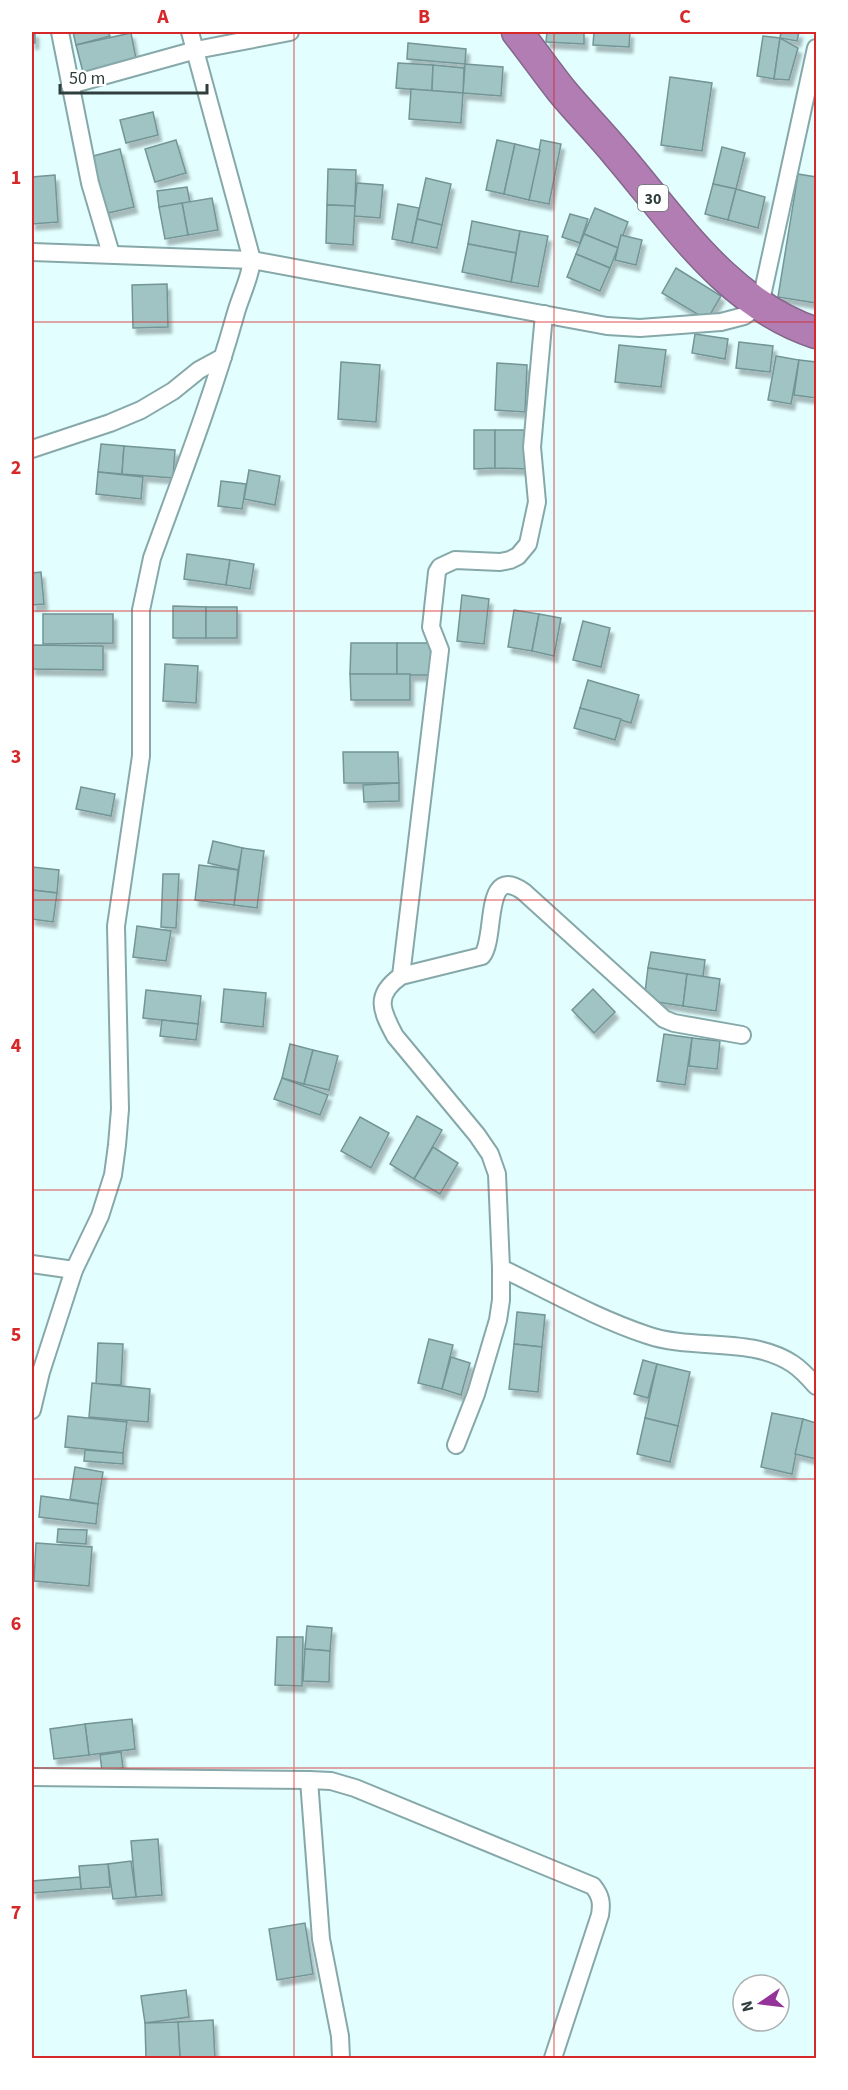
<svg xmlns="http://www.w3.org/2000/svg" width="848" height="2090" viewBox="0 0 848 2090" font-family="'Source Sans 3',sans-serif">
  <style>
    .building { fill: #a0c3c4; stroke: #739595; stroke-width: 1.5; filter: url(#shadow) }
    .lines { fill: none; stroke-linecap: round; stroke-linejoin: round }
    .street-casing { stroke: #86a8a9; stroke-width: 20 }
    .highway-casing { stroke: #84678a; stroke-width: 33 }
    .street { stroke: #fff; stroke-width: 16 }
    .highway { stroke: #b17db3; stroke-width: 30 }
    .grid { fill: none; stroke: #d62828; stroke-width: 1.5; stroke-opacity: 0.55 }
    .labels { text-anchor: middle; stroke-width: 4.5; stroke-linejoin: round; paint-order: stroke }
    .shield { fill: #fff; stroke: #6d7777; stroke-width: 1.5 }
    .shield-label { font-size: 16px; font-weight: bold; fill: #2f3d3d }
    .neatline { fill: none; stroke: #d62828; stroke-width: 2 }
    .grid-label { font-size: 20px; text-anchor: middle; font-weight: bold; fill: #d62828 }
  </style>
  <defs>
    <filter id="shadow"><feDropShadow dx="3.5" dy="6" stdDeviation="1.5" flood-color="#0004"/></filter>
  </defs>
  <rect width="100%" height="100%" fill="#e2feff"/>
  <g class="building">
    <rect x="32" y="32" width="3" height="11"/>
    <polygon points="73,32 108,32 110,36 76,45"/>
    <polygon points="547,32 584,32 584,44 546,42"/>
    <polygon points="594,32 630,32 629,47 593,45"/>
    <polygon points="781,32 799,32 797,41 780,38"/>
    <polygon points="131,33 137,64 84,76 76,45"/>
    <polygon points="763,36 780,38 774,79 757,76"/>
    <polygon points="780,38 798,48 789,80 774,79"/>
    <polygon points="408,43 466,49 465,64 407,59"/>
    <polygon points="398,63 433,65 432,91 396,88"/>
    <polygon points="465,64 503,67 501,96 463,93"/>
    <polygon points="433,65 464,68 463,93 432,91"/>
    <polygon points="670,77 712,83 702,151 661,145"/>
    <polygon points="411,89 463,93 461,123 409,119"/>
    <polygon points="153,112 158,135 126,143 120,120"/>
    <polygon points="176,140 186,173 155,182 145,149"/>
    <polygon points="497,140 515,144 504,194 486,190"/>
    <polygon points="541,140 561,144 549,204 529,200"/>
    <polygon points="515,144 540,150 529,200 504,194"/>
    <polygon points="722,147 745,153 736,189 713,184"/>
    <polygon points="120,149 134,207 104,214 89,157"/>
    <polygon points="328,169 356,170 355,206 327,205"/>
    <polygon points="798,174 816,177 816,303 778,297"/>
    <polygon points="55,175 58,222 32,224 32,177"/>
    <polygon points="426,178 451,184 442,225 417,219"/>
    <polygon points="357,183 383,185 380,218 354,216"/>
    <polygon points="713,184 736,189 728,220 705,214"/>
    <polygon points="187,187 190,203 159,207 157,191"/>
    <polygon points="736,189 765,197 758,228 728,220"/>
    <polygon points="212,198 218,230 188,235 182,203"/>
    <polygon points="182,203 188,235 165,239 159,207"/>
    <polygon points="398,204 419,208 412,243 392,239"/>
    <polygon points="327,205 355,206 353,245 326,243"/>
    <polygon points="595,208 628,222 618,248 584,234"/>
    <polygon points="570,214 588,219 580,243 562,237"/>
    <polygon points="417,219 442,225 437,248 412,243"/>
    <polygon points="472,221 520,231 516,253 468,244"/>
    <polygon points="520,231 548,236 538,287 511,282"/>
    <polygon points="584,234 618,248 610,268 576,254"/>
    <polygon points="621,235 642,240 636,265 615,260"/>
    <polygon points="468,244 516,253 511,282 462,272"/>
    <polygon points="576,254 610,268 600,291 567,277"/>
    <polygon points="676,268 721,296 707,320 662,293"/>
    <polygon points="167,284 168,327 133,328 132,285"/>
    <polygon points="695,334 728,339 725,359 692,353"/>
    <polygon points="739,342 773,346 770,372 736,368"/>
    <polygon points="619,345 666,350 661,387 615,382"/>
    <polygon points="776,356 799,360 791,404 768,400"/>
    <polygon points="799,360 816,362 816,398 794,395"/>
    <polygon points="341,362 380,365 376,422 338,419"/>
    <polygon points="497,363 527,365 525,412 495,410"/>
    <polygon points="474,430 495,430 495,468 474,469"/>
    <polygon points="495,430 528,430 528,469 495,468"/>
    <polygon points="101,444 124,446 122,474 98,472"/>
    <polygon points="124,446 175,450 173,478 122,474"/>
    <polygon points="249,470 280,476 275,505 244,499"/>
    <polygon points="98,472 143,477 141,499 96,494"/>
    <polygon points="221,481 246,484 242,509 218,506"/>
    <polygon points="187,554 230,560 226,585 184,579"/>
    <polygon points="230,560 254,564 250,589 226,585"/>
    <polygon points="41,572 44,604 32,605 32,573"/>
    <polygon points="462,595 489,599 484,644 457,641"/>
    <polygon points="173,606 206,607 206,638 173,638"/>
    <rect x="206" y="607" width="31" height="31"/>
    <polygon points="514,610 539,614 532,651 508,647"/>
    <polygon points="43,614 113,614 113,643 43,644"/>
    <polygon points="539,614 561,618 554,656 532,651"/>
    <polygon points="583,621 610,628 601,667 573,660"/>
    <polygon points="351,643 397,643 397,675 350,674"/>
    <rect x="397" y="643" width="37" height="32"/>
    <polygon points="32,645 103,646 103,670 32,669"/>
    <polygon points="165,664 198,666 196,703 163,701"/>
    <polygon points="350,674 410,674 410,700 351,700"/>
    <polygon points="588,680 639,695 631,723 580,708"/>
    <polygon points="580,708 621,719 615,740 574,728"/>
    <polygon points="343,752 398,752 399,783 344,783"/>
    <polygon points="399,783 399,801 364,802 363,785"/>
    <polygon points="81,787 115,794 111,816 76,809"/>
    <polygon points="213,841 243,848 238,870 208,863"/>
    <polygon points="242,848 264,851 257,908 234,905"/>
    <polygon points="199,865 238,870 234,905 195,900"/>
    <polygon points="32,867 59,870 57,893 32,890"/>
    <polygon points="163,874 179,874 176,928 161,927"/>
    <polygon points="32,890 57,893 53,922 32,919"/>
    <polygon points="137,926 171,931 166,961 133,957"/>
    <polygon points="651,952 705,960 703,977 648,968"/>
    <polygon points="648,968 687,974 683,1006 644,1000"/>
    <polygon points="687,974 720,979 716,1011 683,1006"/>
    <polygon points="224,989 266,993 263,1027 221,1022"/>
    <polygon points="593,989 615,1012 594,1033 572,1010"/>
    <polygon points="146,990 201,996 198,1024 143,1018"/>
    <polygon points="162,1020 198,1024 196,1040 160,1036"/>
    <polygon points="664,1034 692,1038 685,1085 657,1081"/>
    <polygon points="692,1038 720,1041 717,1069 689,1066"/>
    <polygon points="290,1044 313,1050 304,1084 282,1078"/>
    <polygon points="313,1050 338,1056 329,1090 304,1084"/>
    <polygon points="282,1078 328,1095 320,1115 274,1099"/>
    <polygon points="417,1116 442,1130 414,1179 390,1164"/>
    <polygon points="360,1117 389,1133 371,1168 341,1151"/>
    <polygon points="433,1147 458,1163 440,1194 414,1179"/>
    <polygon points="517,1312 545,1315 542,1347 514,1344"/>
    <polygon points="429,1339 453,1345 442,1389 418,1383"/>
    <polygon points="98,1343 123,1344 121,1385 96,1384"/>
    <polygon points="514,1344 542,1347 538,1392 509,1389"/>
    <polygon points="451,1357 470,1363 461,1395 442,1389"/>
    <polygon points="643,1360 657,1364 648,1398 634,1394"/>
    <polygon points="657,1364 690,1372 678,1426 645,1418"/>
    <polygon points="92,1383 150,1389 148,1422 89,1417"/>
    <polygon points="772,1413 803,1419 792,1474 761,1467"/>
    <polygon points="68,1416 127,1422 123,1453 65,1447"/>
    <polygon points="645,1418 678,1426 670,1462 637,1454"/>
    <polygon points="803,1419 816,1423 816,1459 795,1454"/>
    <polygon points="85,1450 123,1453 123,1464 84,1461"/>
    <polygon points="75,1467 103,1472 98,1504 70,1499"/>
    <polygon points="41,1496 98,1504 96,1524 39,1517"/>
    <polygon points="58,1529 87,1530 86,1544 57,1542"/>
    <polygon points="36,1543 92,1547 89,1586 34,1581"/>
    <polygon points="307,1626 332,1628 330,1651 305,1649"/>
    <polygon points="277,1637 303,1637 302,1686 275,1685"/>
    <polygon points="305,1649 330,1651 329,1682 303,1681"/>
    <polygon points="132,1719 135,1749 89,1755 85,1724"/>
    <polygon points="85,1724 89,1755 54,1759 50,1729"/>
    <polygon points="121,1752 123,1768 102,1771 100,1755"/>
    <polygon points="158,1839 162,1895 136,1897 131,1841"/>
    <polygon points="131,1861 136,1897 113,1899 108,1864"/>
    <polygon points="108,1864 110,1887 81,1889 79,1866"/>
    <polygon points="80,1877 81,1889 33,1893 32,1881"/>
    <polygon points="305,1923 313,1974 277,1980 269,1929"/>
    <polygon points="186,1990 189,2017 145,2023 141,1996"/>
    <polygon points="213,2020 215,2058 180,2058 178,2022"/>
    <polygon points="178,2022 180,2058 146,2058 145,2023"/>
  </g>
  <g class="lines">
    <defs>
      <g id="street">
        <polyline points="60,32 90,183 111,254"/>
        <polyline points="70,85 196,50 290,32"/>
        <polyline points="32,252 252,260 607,326 640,328 721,322 744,316 760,305 816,48"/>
        <polyline points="32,449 110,423 141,410 173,391 199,370 223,357"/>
        <polyline points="401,976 440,650 431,627 437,572 440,567 455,560 500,562 510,560 518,556 528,544 537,502 532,447 544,314"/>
        <polyline points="32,1264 74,1270"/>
        <path d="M501,1268C549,1291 596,1318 647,1335C693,1351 751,1336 793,1364C802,1370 809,1378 816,1386"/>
        <path d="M32,1410L41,1372L74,1270L100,1216L113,1175L117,1145L120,1109L116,926L141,756V610L152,558C181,478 212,398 235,316C240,297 250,279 252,260L190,32"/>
        <path d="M456,1445L476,1394L498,1320L501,1300V1268L497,1174L490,1154L477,1135L395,1036C381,1010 374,995 401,976L482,956C497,938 482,862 524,892L664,1019L674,1023L742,1035"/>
        <path d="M32,1777L309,1780L331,1781L355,1788L593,1886C601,1896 602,1903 600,1915L553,2058"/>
        <polyline points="309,1780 321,1939 340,2036 341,2058"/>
      </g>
      <path id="highway" d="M517,32C532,51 546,71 561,90C579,112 600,133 618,155C676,223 728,304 816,333"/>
    </defs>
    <use href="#street" class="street-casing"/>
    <use href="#highway" class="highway-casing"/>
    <use href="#street" class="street"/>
    <use href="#highway" class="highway"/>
  </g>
  <path class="grid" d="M294,32V2058M554,32V2058M32,322H816M32,611H816M32,900H816M32,1190H816M32,1479H816M32,1768H816"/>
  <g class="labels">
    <rect class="shield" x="638" y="185" width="30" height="26" rx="4.5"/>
    <g class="shield-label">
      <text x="653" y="204">30</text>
    </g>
  </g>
  <rect width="848" height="2090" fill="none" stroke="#ffffff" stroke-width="66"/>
  <g transform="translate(761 2003) rotate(256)"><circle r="28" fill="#ffffff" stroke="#acb1b1" stroke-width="1.5"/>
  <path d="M0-4.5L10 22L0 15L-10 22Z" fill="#94339a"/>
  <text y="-9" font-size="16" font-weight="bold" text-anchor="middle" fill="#2f3d3d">N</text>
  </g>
  <path d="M60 84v9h147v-9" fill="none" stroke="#2f3d3d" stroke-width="3"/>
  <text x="69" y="84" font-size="18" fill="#2f3d3d" stroke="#ffffff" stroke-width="4.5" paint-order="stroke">50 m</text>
  <rect x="33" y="33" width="782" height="2024" class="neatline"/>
  <g class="grid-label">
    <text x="163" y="23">A</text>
    <text x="424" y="23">B</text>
    <text x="685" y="23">C</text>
    <text x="16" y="184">1</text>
    <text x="16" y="474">2</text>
    <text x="16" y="763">3</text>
    <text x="16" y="1052">4</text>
    <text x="16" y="1341">5</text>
    <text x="16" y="1630">6</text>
    <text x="16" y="1919">7</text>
  </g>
</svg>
